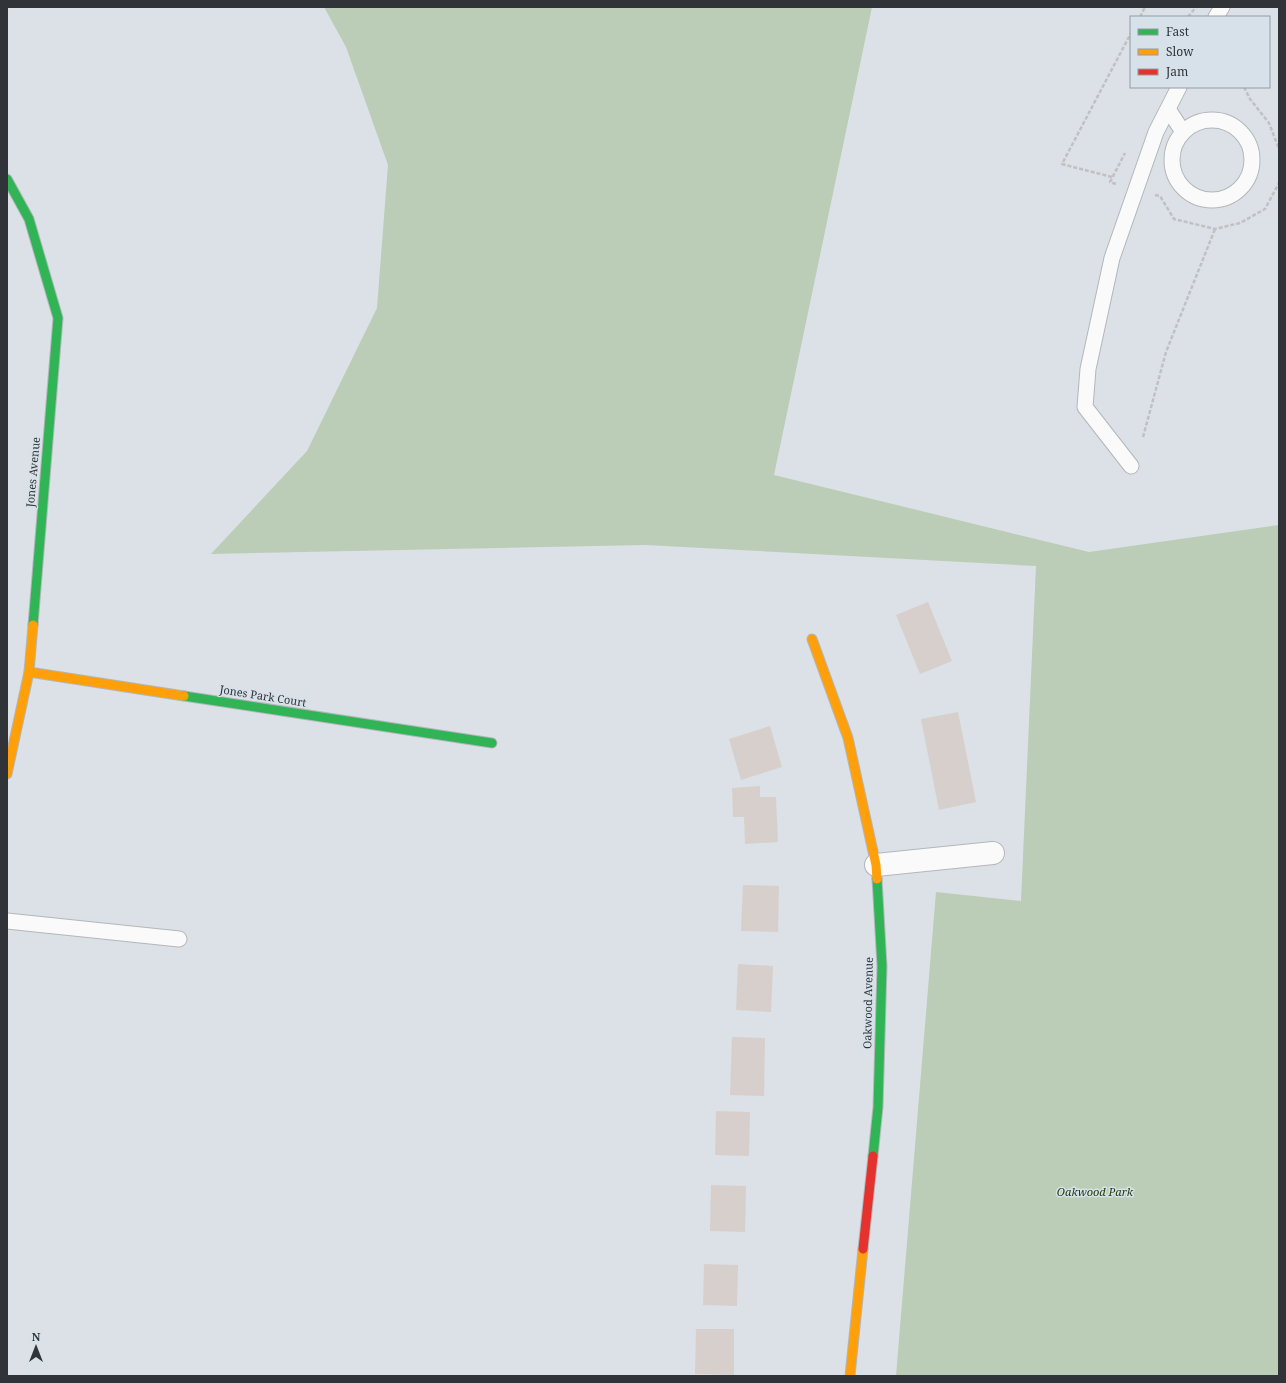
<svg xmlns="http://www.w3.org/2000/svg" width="1286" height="1383" viewBox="0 0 1286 1383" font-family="'Noto Serif',serif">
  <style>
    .green { fill: #bbccb7 }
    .building { fill: #d7cfcb }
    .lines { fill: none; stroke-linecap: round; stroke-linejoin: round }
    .lane-casing { stroke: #b2b7ba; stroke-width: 17 }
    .street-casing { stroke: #b2b7ba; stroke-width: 24 }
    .fast-casing { stroke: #b2b7ba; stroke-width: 11 }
    .slow-casing { stroke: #b2b7ba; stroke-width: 11 }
    .jam-casing { stroke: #b2b7ba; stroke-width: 11 }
    .path { stroke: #c0c1c3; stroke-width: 2.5; stroke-dasharray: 4 2; stroke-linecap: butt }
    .lane { stroke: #fafafb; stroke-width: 15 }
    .street { stroke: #fafafb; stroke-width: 22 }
    .fast { stroke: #30b455; stroke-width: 9 }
    .slow { stroke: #ff9f0a; stroke-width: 9 }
    .jam { stroke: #e5322d; stroke-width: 9 }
    .labels { text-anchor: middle; stroke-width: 3; stroke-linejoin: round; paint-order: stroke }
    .street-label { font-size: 11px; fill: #303438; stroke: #d7e1ea }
    .park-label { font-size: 11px; font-style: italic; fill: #203c05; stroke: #d7e1ea }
  </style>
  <rect width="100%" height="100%" fill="#dbe1e6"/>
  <polygon class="green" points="324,7 872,7 774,475 1089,552 1279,525 1279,1376 896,1376 936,892 1021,901 1036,566 646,545 211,554 307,451 377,308 388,165 346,47"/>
  <g class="building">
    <polygon points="928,602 952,661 920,674 896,615"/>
    <polygon points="958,712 976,802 939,810 921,719"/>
    <polygon points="770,726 782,767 741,780 729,739"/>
    <polygon points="760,786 760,797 776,797 778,842 745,844 744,817 733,817 732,788"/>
    <polygon points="743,885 779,886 778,932 741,931"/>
    <polygon points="738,964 773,966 771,1012 736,1010"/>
    <polygon points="732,1037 765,1038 764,1096 730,1095"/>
    <polygon points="716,1111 750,1112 749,1156 715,1155"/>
    <polygon points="711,1185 746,1186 745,1232 710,1231"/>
    <polygon points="704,1264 738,1265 737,1306 703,1305"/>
    <polygon points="696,1329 734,1329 734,1375 695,1374"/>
  </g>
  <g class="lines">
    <defs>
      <g id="lane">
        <polyline points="1216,17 1222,7"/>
        <polyline points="1168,109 1183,132"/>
        <circle cx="1212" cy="160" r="40"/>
        <polyline points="1131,466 1085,407 1088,369 1112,258 1156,132 1179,87"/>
        <polyline points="7,921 179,939"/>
      </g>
      <polyline id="street" points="876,865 993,853"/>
      <g id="fast">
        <polyline points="7,179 29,219 58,318 33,625"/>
        <polyline points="184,696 492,743"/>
        <polyline points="873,1156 878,1107 882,966 877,879"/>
      </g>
      <g id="slow">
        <polyline points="812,639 848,738 876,865 877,879"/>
        <polyline points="29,672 184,696"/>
        <polyline points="7,774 29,672 33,625"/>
        <polyline points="850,1376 863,1249"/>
      </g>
      <polyline id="jam" points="863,1249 873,1156"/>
    </defs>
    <use href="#lane" class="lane-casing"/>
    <use href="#street" class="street-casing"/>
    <use href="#fast" class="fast-casing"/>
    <use href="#slow" class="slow-casing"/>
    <use href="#jam" class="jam-casing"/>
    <g class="path">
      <polyline points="1140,17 1145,7"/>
      <polyline points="1188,17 1196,7"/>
      <polyline points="1244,87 1250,99 1269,123 1279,149"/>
      <polyline points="1112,177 1062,164 1131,33"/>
      <polyline points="1116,184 1110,182 1125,153"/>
      <polyline points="1155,195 1160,196 1174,219 1215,229 1240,223 1265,209 1279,183"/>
      <polyline points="1143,437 1166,352 1215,229"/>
    </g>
    <use href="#lane" class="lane"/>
    <use href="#street" class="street"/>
    <use href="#fast" class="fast"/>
    <use href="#slow" class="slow"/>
    <use href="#jam" class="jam"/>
  </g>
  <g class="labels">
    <g class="street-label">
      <text transform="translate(33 472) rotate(-85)" y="4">Jones Avenue</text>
      <text transform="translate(263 696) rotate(9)" y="4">Jones Park Court</text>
      <text transform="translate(868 1003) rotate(-89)" y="4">Oakwood Avenue</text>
    </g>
    <g class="park-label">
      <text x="1095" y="1196">Oakwood Park</text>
    </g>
  </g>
  <rect width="1286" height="1383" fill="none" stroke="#303438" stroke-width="16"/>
  <rect x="1130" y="16" width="140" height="72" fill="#d7e1ea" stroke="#949ca3"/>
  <rect x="1138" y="29" width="20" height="6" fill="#30b455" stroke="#949ca3"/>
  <text x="1166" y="36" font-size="12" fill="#303438">Fast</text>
  <rect x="1138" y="49" width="20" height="6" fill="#ff9f0a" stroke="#949ca3"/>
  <text x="1166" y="56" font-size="12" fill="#303438">Slow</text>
  <rect x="1138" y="69" width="20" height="6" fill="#e5322d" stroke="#949ca3"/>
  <text x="1166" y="76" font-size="12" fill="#303438">Jam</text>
  <g transform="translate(36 1347)" stroke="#d7e1ea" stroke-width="3" paint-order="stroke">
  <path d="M0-3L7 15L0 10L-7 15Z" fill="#303438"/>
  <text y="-6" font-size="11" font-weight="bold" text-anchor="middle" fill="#303438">N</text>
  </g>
</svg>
